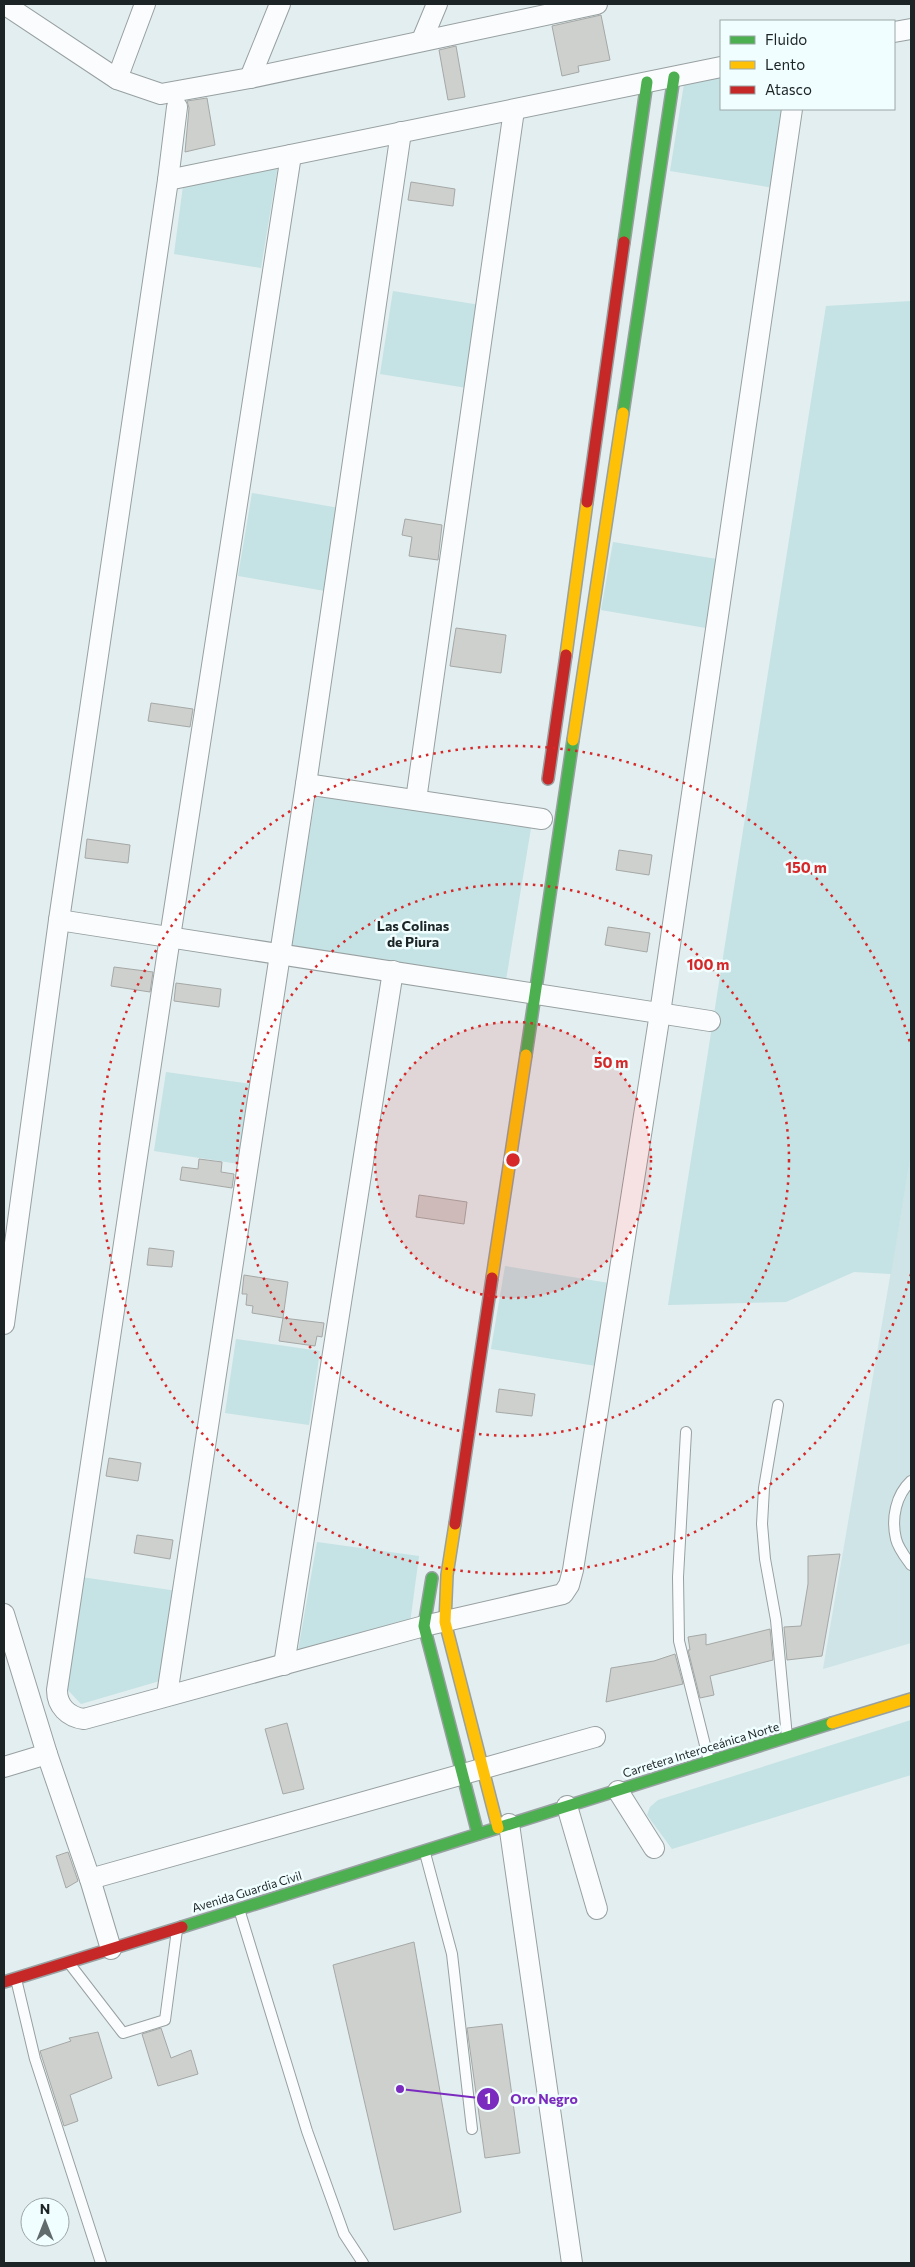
<svg xmlns="http://www.w3.org/2000/svg" width="915" height="2267" viewBox="0 0 915 2267" font-family="Commissioner,sans-serif">
  <style>
    .built { fill: #cee4e6 }
    .green { fill: #c5e2e4 }
    .building { fill: #cdd0cd; stroke: #a6a8a6 }
    .lines { fill: none; stroke-linecap: round; stroke-linejoin: round }
    .lane-casing { stroke: #98a0a1; stroke-width: 12 }
    .street-casing { stroke: #98a0a1; stroke-width: 22 }
    .fast-casing { stroke: #98a0a1; stroke-width: 14 }
    .slow-casing { stroke: #98a0a1; stroke-width: 14 }
    .jam-casing { stroke: #98a0a1; stroke-width: 14 }
    .lane { stroke: #fbfcfd; stroke-width: 10 }
    .street { stroke: #fbfcfd; stroke-width: 20 }
    .fast { stroke: #4caf50; stroke-width: 11 }
    .slow { stroke: #ffc107; stroke-width: 11 }
    .jam { stroke: #c62828; stroke-width: 11 }
    .ring { fill: none; stroke: #d62828; stroke-width: 2.5; stroke-dasharray: 2.5 5 }
    .labels { text-anchor: middle; stroke-width: 5; stroke-linejoin: round; paint-order: stroke }
    .street-label { font-size: 12px; fill: #1c2425; stroke: #f1feff }
    .neighbourhood-label { font-size: 14px; font-weight: bold; fill: #1c2425; stroke: #f1feff }
    .centre { fill: #d62828; stroke: #f1feff; stroke-width: 2.5 }
    .ring-label { font-size: 15px; text-anchor: middle; font-weight: bold; fill: #d62828; stroke: #f1feff; stroke-width: 5; stroke-linejoin: round; paint-order: stroke }
    .leader { fill: none; stroke: #7b2cbf; stroke-width: 2 }
    .callout-dot { fill: #7b2cbf; stroke: #f1feff; stroke-width: 2 }
    .mark-label { font-size: 15px; text-anchor: middle; font-weight: bold; fill: #fff }
    .callout-label { font-size: 14px; text-anchor: middle; font-weight: bold; fill: #7b2cbf; stroke: #f1feff; stroke-width: 5; stroke-linejoin: round; paint-order: stroke }
  </style>
  <rect width="100%" height="100%" fill="#e2eeef"/>
  <polygon class="built" points="911,1154 911,1643 823,1669"/>
  <g class="green">
    <polygon points="721,76 721,109 787,109 774,188 670,171 684,84"/>
    <polygon points="278,165 261,268 174,254 183,186"/>
    <polygon points="393,291 480,305 467,388 380,374"/>
    <polygon points="911,301 911,1154 891,1274 854,1272 786,1302 668,1305 826,306"/>
    <polygon points="252,493 339,508 325,591 238,576"/>
    <polygon points="613,542 717,559 706,628 601,610"/>
    <polygon points="316,794 531,828 506,980 291,946"/>
    <polygon points="166,1072 251,1084 239,1164 154,1151"/>
    <polygon points="505,1266 609,1283 596,1366 491,1349"/>
    <polygon points="236,1339 320,1351 309,1425 225,1413"/>
    <polygon points="317,1542 419,1556 410,1623 298,1651"/>
    <polygon points="81,1577 177,1591 163,1680 81,1704 66,1688"/>
    <polygon points="911,1720 911,1775 672,1849 647,1815 650,1807 658,1800"/>
  </g>
  <g class="building">
    <polygon points="601,15 610,60 578,66 579,72 562,76 552,26"/>
    <polygon points="456,46 465,97 448,100 439,50"/>
    <polygon points="207,98 215,145 185,152 189,108 187,101"/>
    <polygon points="411,182 455,189 453,206 408,200"/>
    <polygon points="405,519 442,525 438,560 409,556 412,537 402,535"/>
    <polygon points="456,628 506,635 501,673 450,666"/>
    <polygon points="151,703 193,709 190,727 148,721"/>
    <polygon points="87,839 130,845 128,863 85,858"/>
    <polygon points="619,850 652,855 649,875 616,870"/>
    <polygon points="608,927 650,933 647,952 605,945"/>
    <polygon points="114,967 153,972 150,992 111,986"/>
    <polygon points="176,983 221,989 219,1007 174,1001"/>
    <polygon points="199,1159 222,1162 221,1172 234,1174 232,1188 180,1180 182,1167 198,1169"/>
    <polygon points="419,1195 467,1202 464,1224 416,1217"/>
    <polygon points="149,1248 174,1251 172,1267 147,1265"/>
    <polygon points="244,1275 288,1282 283,1318 324,1323 322,1337 317,1336 315,1346 279,1341 283,1318 252,1313 253,1306 246,1305 247,1294 242,1294"/>
    <polygon points="499,1389 535,1394 532,1416 496,1412"/>
    <polygon points="109,1458 141,1463 138,1481 106,1476"/>
    <polygon points="137,1535 173,1540 170,1559 134,1553"/>
    <polygon points="840,1554 822,1656 787,1660 784,1627 801,1626 808,1584 808,1556"/>
    <polygon points="770,1629 773,1660 710,1676 714,1695 700,1698 688,1650 690,1650 688,1637 706,1634 706,1645"/>
    <polygon points="675,1654 683,1684 606,1702 611,1668 654,1661"/>
    <polygon points="287,1723 304,1789 283,1794 265,1729"/>
    <polygon points="68,1852 78,1881 66,1888 56,1856"/>
    <polygon points="414,1942 461,2212 394,2230 333,1965"/>
    <polygon points="502,2024 520,2153 485,2158 467,2028"/>
    <polygon points="161,2028 171,2058 191,2050 198,2074 158,2086 142,2034"/>
    <polygon points="98,2032 112,2078 70,2095 78,2121 64,2126 40,2051 71,2041 69,2038"/>
  </g>
  <g class="lines">
    <defs>
      <g id="lane">
        <polyline points="778,1405 764,1488 762,1524 765,1559 776,1620 787,1737"/>
        <polyline points="686,1432 678,1577 679,1641 709,1761"/>
        <path d="M911,1481C896,1495 891,1518 896,1539C898,1548 906,1558 911,1565"/>
        <polyline points="425,1853 452,1954 472,2129"/>
        <polyline points="239,1909 307,2131 344,2234 363,2263"/>
        <polyline points="69,1963 123,2033 165,2020 177,1930"/>
        <polyline points="16,1979 35,2059 101,2263"/>
      </g>
      <g id="street">
        <polyline points="4,4 117,79 161,94 250,78 597,4"/>
        <polyline points="894,32 911,29"/>
        <polyline points="422,40 437,4"/>
        <polyline points="250,78 280,4"/>
        <polyline points="117,79 145,4"/>
        <path d="M291,155L170,937L57,1690C57,1706 68,1717 84,1719L424,1626L563,1594L569,1585L573,1570L660,1013L792,109"/>
        <polyline points="168,180 721,67"/>
        <polyline points="306,784 542,819"/>
        <polyline points="416,800 514,110"/>
        <polyline points="59,920 710,1021"/>
        <polyline points="4,1324 59,920 168,180 177,107"/>
        <polyline points="4,1614 47,1754 90,1879 111,1949"/>
        <polyline points="284,1665 393,971"/>
        <polyline points="167,1695 306,784 401,132"/>
        <polyline points="4,1767 47,1754"/>
        <polyline points="618,1791 654,1848"/>
        <polyline points="567,1806 597,1909"/>
        <polyline points="509,1824 572,2263"/>
        <polyline points="90,1879 595,1737"/>
      </g>
      <g id="fast">
        <polyline points="624,242 647,82"/>
        <polyline points="623,413 674,77"/>
        <polyline points="526,1055 573,740"/>
        <polyline points="432,1578 424,1626 478,1834"/>
        <polyline points="182,1927 832,1723"/>
      </g>
      <g id="slow">
        <polyline points="566,655 587,502"/>
        <polyline points="573,740 623,413"/>
        <polyline points="492,1278 526,1055"/>
        <polyline points="455,1524 447,1575 445,1622 498,1828"/>
        <polyline points="832,1723 911,1699"/>
      </g>
      <g id="jam">
        <polyline points="587,502 624,242"/>
        <polyline points="548,779 566,655"/>
        <polyline points="455,1524 492,1278"/>
        <polyline points="4,1982 182,1927"/>
      </g>
    </defs>
    <use href="#lane" class="lane-casing"/>
    <use href="#street" class="street-casing"/>
    <use href="#fast" class="fast-casing"/>
    <use href="#slow" class="slow-casing"/>
    <use href="#jam" class="jam-casing"/>
    <use href="#lane" class="lane"/>
    <use href="#street" class="street"/>
    <use href="#fast" class="fast"/>
    <use href="#slow" class="slow"/>
    <use href="#jam" class="jam"/>
  </g>
  <circle cx="513" cy="1160" r="138" fill="#d62828" fill-opacity=".12"/>
  <g class="ring">
    <circle cx="513" cy="1160" r="138"/>
    <circle cx="513" cy="1160" r="276"/>
    <path d="M911 1274A414 414 0 1 1 911 1046"/>
  </g>
  <g class="labels">
    <g class="street-label">
      <text transform="translate(701 1750) rotate(-17)" y="4">Carretera Interoceánica Norte</text>
      <text transform="translate(247 1892) rotate(-17)" y="4">Avenida Guardia Civil</text>
    </g>
    <g class="neighbourhood-label">
      <text x="413" y="931">Las Colinas<tspan x="413" dy="16">de Piura</tspan></text>
    </g>
  </g>
  <circle cx="513" cy="1160" r="8" class="centre"/>
  <g class="ring-label">
    <text x="806" y="873">150 m</text>
    <text x="708" y="970">100 m</text>
    <text x="611" y="1068">50 m</text>
  </g>
  <path class="leader" d="M400 2089L488 2099"/>
  <g class="callout-dot">
    <circle cx="400" cy="2089" r="5"/>
    <circle cx="488" cy="2099" r="12"/>
  </g>
  <g class="mark-label">
    <text x="488" y="2104">1</text>
  </g>
  <g class="callout-label">
    <text x="544" y="2104">Oro Negro</text>
  </g>
  <rect width="915" height="2267" fill="none" stroke="#1c2425" stroke-width="10"/>
  <rect x="720" y="20" width="175" height="90" fill="#f1feff" stroke="#9ca7a8"/>
  <rect x="730" y="36" width="25" height="8" fill="#4caf50" stroke="#9ca7a8"/>
  <text x="765" y="45" font-size="15" fill="#1c2425">Fluido</text>
  <rect x="730" y="61" width="25" height="8" fill="#ffc107" stroke="#9ca7a8"/>
  <text x="765" y="70" font-size="15" fill="#1c2425">Lento</text>
  <rect x="730" y="86" width="25" height="8" fill="#c62828" stroke="#9ca7a8"/>
  <text x="765" y="95" font-size="15" fill="#1c2425">Atasco</text>
  <g transform="translate(45 2222)"><circle r="24" fill="#f1feff" stroke="#9ca7a8"/>
  <path d="M0-4L9 19L0 12L-9 19Z" fill="#616b6c"/>
  <text y="-8" font-size="14" font-weight="bold" text-anchor="middle" fill="#1c2425">N</text>
  </g>
</svg>
